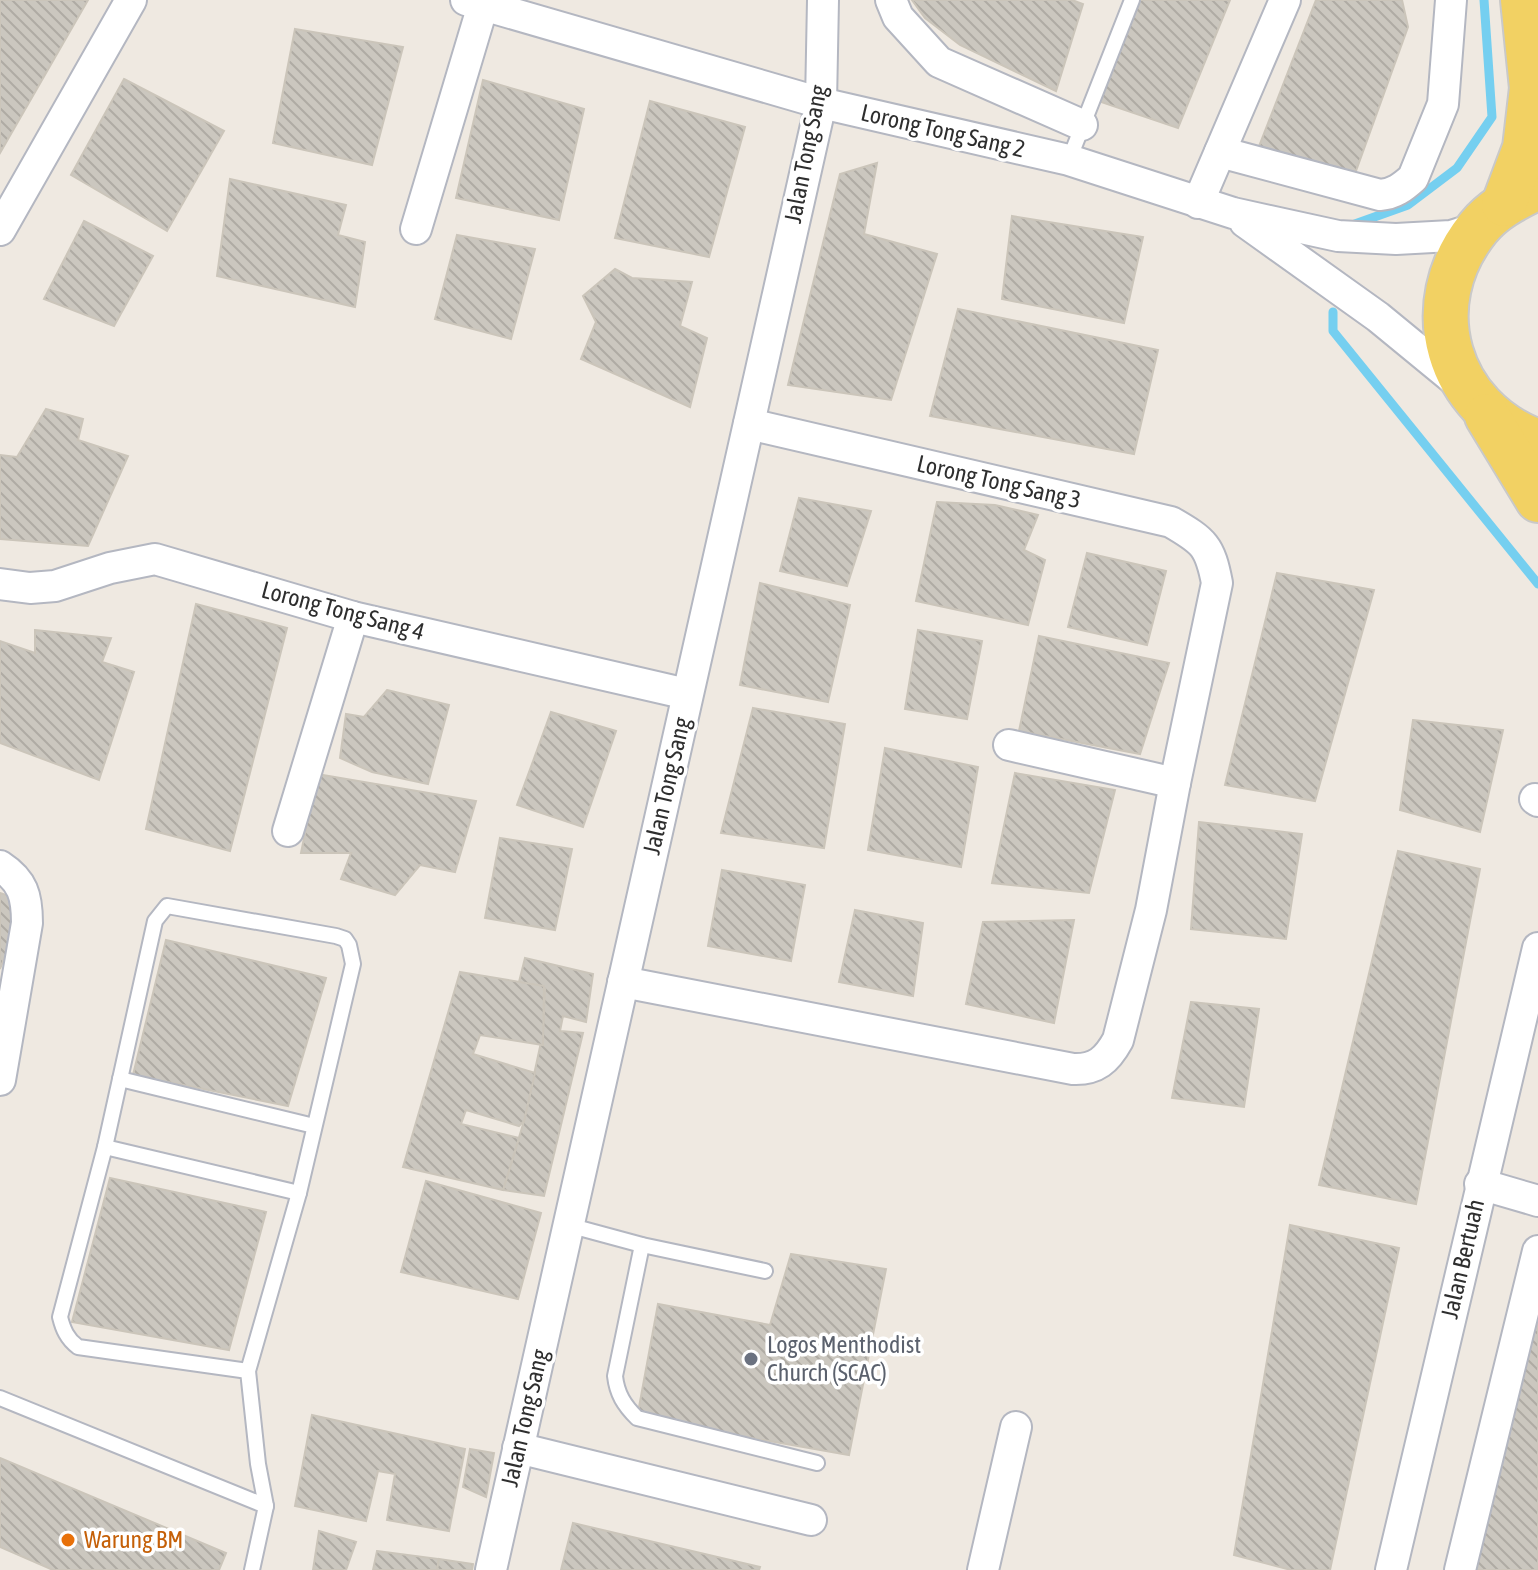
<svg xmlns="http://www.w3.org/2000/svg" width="1538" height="1570" viewBox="0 0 1538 1570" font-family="'Asap Condensed',sans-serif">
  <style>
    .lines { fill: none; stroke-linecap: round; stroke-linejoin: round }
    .stream { stroke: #75cff0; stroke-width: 9 }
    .building { fill: url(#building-back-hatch); stroke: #cbc5ba; stroke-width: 2 }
    .lane-casing { stroke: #b4b7c1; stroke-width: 18 }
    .street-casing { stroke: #b4b7c1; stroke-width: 34 }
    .primary-casing { stroke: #c9c9c9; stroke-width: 48 }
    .lane { stroke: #fff; stroke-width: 14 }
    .street { stroke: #fff; stroke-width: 30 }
    .primary { stroke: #f2d163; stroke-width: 44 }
    .worship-dot { fill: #6b7280; stroke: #fff; stroke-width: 3 }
    .food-dot { fill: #e8710a; stroke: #fff; stroke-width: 3 }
    .labels { text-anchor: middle; stroke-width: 7; stroke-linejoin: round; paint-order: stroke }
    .street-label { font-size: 24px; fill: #2e2e2e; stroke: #fff }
    .worship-label { font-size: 24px; fill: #5b616d; stroke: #fff; text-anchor: start }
    .food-label { font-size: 24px; fill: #c56008; stroke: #fff; text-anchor: start }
  </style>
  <defs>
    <pattern id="building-back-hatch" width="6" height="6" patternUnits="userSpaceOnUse" patternTransform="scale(2)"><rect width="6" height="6" fill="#cbc7bf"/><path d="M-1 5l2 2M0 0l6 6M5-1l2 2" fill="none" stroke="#afaba4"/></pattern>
  </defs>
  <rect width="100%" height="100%" fill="#efe9e1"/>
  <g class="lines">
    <g class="stream">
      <polyline points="1352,225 1408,205 1457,168 1492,117 1484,0"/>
      <polyline points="1333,312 1333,331 1538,584"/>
    </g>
  </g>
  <g class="building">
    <polygon points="0,0 88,0 0,153"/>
    <polygon points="912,0 1072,0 1083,4 1056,91 960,45 925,18"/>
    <polygon points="1136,0 1230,0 1178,128 1098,101"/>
    <polygon points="1316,0 1402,0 1408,27 1352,182 1258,149"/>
    <polygon points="295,29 403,47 372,165 273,143"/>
    <polygon points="124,79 224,131 167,231 71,175"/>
    <polygon points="483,80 584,109 559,220 456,198"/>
    <polygon points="650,101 745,127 709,257 615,238"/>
    <polygon points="877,163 864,234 937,254 891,400 788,385 840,174"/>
    <polygon points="230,179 346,205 338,235 365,242 355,307 217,276"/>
    <polygon points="1012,216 1143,237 1124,323 1002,299"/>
    <polygon points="84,221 153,256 114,326 44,299"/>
    <polygon points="457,235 535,249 511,339 435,319"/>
    <polygon points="615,269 632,278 692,282 680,326 707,338 690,407 581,359 596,322 583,296"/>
    <polygon points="958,309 1158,350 1134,454 930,416"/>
    <polygon points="46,409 83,419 78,440 128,456 88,546 0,539 0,455 17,457"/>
    <polygon points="799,498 871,511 847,586 780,571"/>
    <polygon points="937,502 995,505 1038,515 1024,550 1045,560 1028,625 916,601"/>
    <polygon points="1087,553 1166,571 1147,645 1068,627"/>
    <polygon points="1277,573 1374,590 1315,801 1225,785"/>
    <polygon points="760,583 850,605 828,702 740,685"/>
    <polygon points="196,604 287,628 230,851 146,829"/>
    <polygon points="35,630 111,638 102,662 134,672 99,780 0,743 0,641 35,653"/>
    <polygon points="918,630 982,641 967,719 905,709"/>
    <polygon points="1039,636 1169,663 1140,754 1019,731"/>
    <polygon points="387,690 449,705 428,784 372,772 340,758 346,714 364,717"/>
    <polygon points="753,708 845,724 824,848 721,833"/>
    <polygon points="551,712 616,731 583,827 517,805"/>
    <polygon points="1413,720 1503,730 1480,832 1400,810"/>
    <polygon points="885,748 978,767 961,867 868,850"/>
    <polygon points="1015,773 1115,790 1089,893 992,883"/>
    <polygon points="317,774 476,801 455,872 420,865 395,895 341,879 351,853 301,853"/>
    <polygon points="1199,822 1302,834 1286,939 1191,929"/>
    <polygon points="500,838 572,849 555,930 485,918"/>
    <polygon points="1398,851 1480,869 1416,1204 1319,1185"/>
    <polygon points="722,870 805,885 791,961 708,946"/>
    <polygon points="0,893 27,902 0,969"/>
    <polygon points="855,910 923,923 913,996 839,982"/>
    <polygon points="1074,920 1054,1023 966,1004 983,922"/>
    <polygon points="166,940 326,978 288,1106 133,1075"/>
    <polygon points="525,958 593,974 586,1022 563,1016 560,1031 583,1033 544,1196 503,1190 524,1121 543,1033 545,989 519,982"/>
    <polygon points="460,972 544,986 543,1045 480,1035 473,1054 535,1073 524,1121 519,1126 466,1110 461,1124 519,1138 503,1190 403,1167"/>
    <polygon points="1191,1002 1259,1009 1244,1107 1172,1098"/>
    <polygon points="110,1178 266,1212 229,1350 72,1322"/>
    <polygon points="426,1181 541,1213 518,1299 401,1272"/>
    <polygon points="1290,1225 1399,1248 1330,1570 1291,1570 1234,1555"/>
    <polygon points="791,1254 886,1269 849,1455 637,1418 658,1304 770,1325"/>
    <polygon points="1534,1320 1538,1321 1538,1570 1476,1570"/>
    <polygon points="312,1415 465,1449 449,1531 387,1520 395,1474 378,1471 366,1521 295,1506"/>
    <polygon points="470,1449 494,1453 486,1497 463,1487"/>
    <polygon points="0,1458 226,1553 219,1570 53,1570 0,1547"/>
    <polygon points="573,1523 760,1567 759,1570 561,1570"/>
    <polygon points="319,1531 356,1542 346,1570 313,1570"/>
    <polygon points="377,1551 439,1559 437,1570 373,1570"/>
    <polygon points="439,1559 473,1564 472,1570 437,1570"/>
  </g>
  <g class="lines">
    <defs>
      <g id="lane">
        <polyline points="1069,160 1132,0"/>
        <polyline points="120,1079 314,1126"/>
        <polyline points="105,1147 299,1193"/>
        <polyline points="568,1225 642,1245 765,1271"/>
        <path d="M642,1245L615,1376C617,1394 624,1405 637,1418L817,1463"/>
        <path d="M248,1371L78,1347C67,1339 63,1329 60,1317L105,1147L155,921L167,906L336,936L345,939L349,945L353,964L299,1193L248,1371L258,1464L266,1506L252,1570"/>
        <polyline points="0,1398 266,1506"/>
      </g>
      <g id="street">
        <polyline points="466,0 821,103 1069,160 1233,213 1338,236 1396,239 1451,236 1477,228"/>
        <polyline points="891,0 898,17 939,62 1082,125"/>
        <path d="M1220,152L1380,195C1394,194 1403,187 1413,178L1443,104L1451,0"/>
        <polyline points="1198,203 1285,0"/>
        <polyline points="1245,222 1378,317 1462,386"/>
        <polyline points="416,229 483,5"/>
        <polyline points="0,230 131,0"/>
        <polyline points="0,584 30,588 55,586 110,568 155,559 353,617 687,694"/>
        <polyline points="1009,745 1175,783"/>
        <polyline points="1535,799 1538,801"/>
        <polyline points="288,831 353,617"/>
        <path d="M0,866C23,881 27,896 27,923L0,1080"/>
        <path d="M623,982L1073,1069C1096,1070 1107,1060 1118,1040L1151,910L1175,783L1217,583C1210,546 1204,541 1171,522L749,424"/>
        <polyline points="1480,1184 1538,1201"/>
        <polyline points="518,1448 811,1520"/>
        <polyline points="491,1570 821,103 823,0"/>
        <polyline points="983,1570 1016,1427"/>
        <polyline points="1391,1570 1538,948"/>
        <polyline points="1460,1570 1538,1251"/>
      </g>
      <g id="primary">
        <path d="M1538,187C1516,198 1494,208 1478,228C1416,305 1447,409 1538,442"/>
        <polyline points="1504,204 1525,148 1532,88 1523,0"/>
        <polyline points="1487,416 1538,500"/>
      </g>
    </defs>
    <use href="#lane" class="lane-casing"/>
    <use href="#street" class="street-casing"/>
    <use href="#primary" class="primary-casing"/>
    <use href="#lane" class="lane"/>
    <use href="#street" class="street"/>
    <use href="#primary" class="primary"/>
  </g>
  <circle class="worship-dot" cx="751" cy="1359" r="8"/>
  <circle class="food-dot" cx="68" cy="1540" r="8"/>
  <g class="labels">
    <g class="street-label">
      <text transform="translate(943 131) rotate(13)" y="8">Lorong Tong Sang 2</text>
      <text transform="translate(806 154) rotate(-79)" y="8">Jalan Tong Sang</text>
      <text transform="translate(999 482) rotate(13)" y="8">Lorong Tong Sang 3</text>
      <text transform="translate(343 611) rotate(15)" y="8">Lorong Tong Sang 4</text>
      <text transform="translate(667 786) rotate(-77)" y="8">Jalan Tong Sang</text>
      <text transform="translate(1463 1259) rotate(-77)" y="8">Jalan Bertuah</text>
      <text transform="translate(525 1418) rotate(-77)" y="8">Jalan Tong Sang</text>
    </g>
    <g class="worship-label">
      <text x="767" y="1353">Logos Menthodist<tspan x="767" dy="28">Church (SCAC)</tspan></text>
    </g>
    <g class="food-label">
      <text x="84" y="1548">Warung BM</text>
    </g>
  </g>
</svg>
